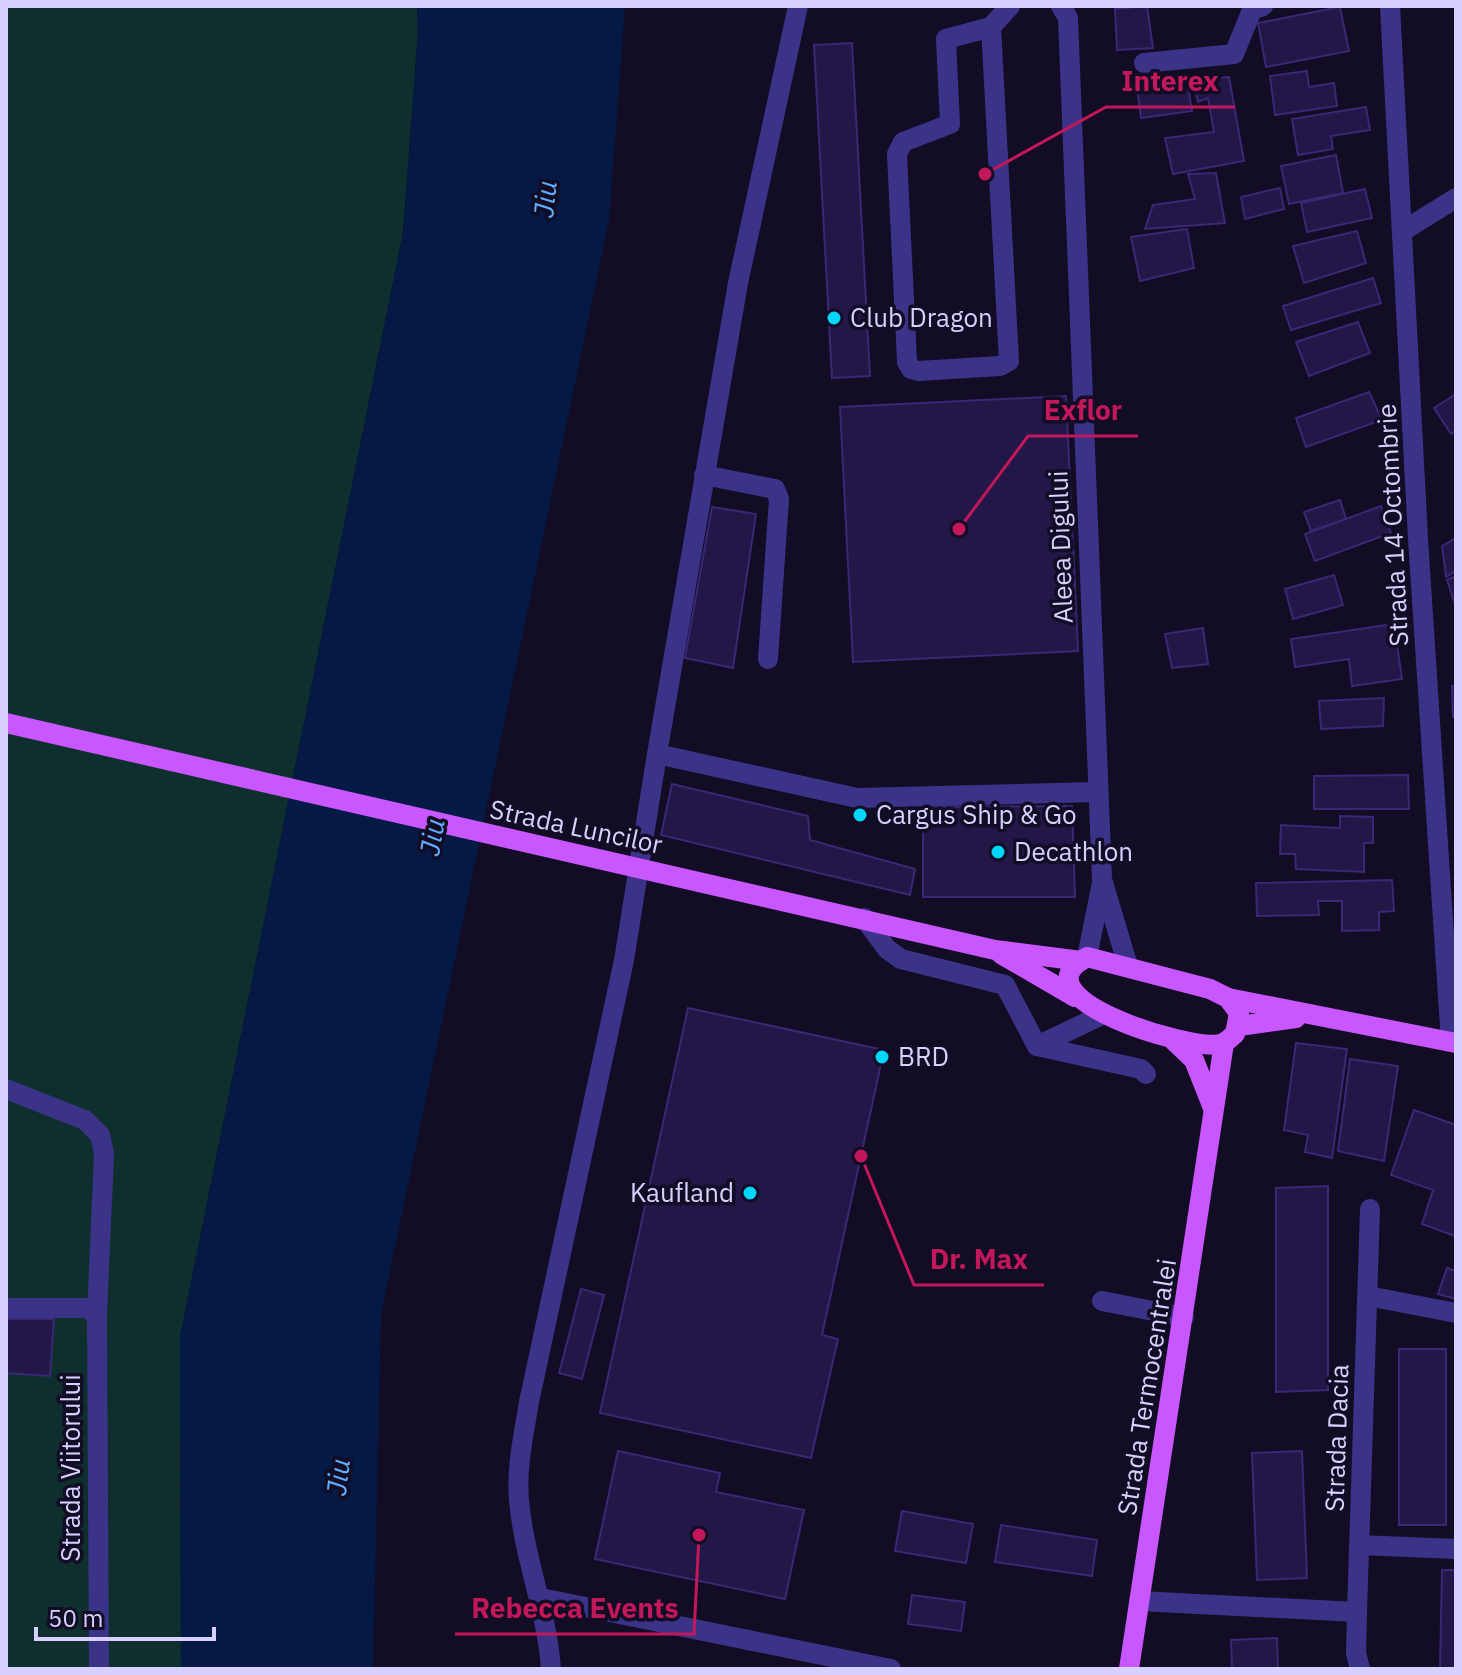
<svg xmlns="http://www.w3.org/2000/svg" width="1462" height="1675" viewBox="0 0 1462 1675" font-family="'IBM Plex Sans',sans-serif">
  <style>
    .green { fill: #0f2f2f }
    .water { fill: #051945 }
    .building { fill: #231747; stroke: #3a2776; stroke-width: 2 }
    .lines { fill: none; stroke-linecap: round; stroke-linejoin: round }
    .minor { stroke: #3b3388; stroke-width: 20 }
    .major { stroke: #c957ff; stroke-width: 20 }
    .poi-dot { fill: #00d6fb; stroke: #120c25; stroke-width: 3 }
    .labels { text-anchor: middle; stroke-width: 7; stroke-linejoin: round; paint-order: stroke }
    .poi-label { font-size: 26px; fill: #d8d0ff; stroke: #120c25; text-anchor: start }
    .street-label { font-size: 26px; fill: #d8d0ff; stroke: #120c25 }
    .water-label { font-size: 28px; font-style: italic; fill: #5eadff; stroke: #120c25 }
    .leader { fill: none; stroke: #c2185b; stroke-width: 3 }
    .callout-dot { fill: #c2185b; stroke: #120c25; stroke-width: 3 }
    .callout-label { font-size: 28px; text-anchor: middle; font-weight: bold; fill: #c2185b; stroke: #120c25; stroke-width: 7; stroke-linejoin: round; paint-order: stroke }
  </style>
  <rect width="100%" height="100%" fill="#120c25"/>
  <polygon class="green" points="6,6 417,6 418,31 403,233 180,1337 181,1669 6,1669"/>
  <polygon class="water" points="417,6 625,6 609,220 381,1314 373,1669 181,1669 180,1337 403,233 418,31"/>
  <g class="building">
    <polygon points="1147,6 1153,48 1117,50 1115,9"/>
    <polygon points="1340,7 1349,51 1266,67 1258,23"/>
    <polygon points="852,43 870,376 832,378 814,45"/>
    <polygon points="1307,71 1309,87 1334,83 1337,106 1275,115 1270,76"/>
    <polygon points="1229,77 1244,161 1173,174 1165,138 1214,132 1208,98 1198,102 1193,80"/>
    <polygon points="1187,80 1192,111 1141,118 1137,87"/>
    <polygon points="1366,107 1370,130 1331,136 1333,149 1298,155 1292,119"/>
    <polygon points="1336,155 1343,193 1289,204 1281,166"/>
    <polygon points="1216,173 1225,223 1145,229 1153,205 1195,199 1188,174"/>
    <polygon points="1280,188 1284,209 1245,219 1241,197"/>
    <polygon points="1365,189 1372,218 1307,232 1301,203"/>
    <polygon points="1187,229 1194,268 1140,281 1131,237"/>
    <polygon points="1357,231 1366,263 1304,283 1293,246"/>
    <polygon points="1373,278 1381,303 1291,330 1283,306"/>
    <polygon points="1358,322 1370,353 1309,376 1296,342"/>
    <polygon points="1369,392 1382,420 1306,447 1296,418"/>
    <polygon points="1456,394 1456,431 1451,434 1434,408"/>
    <polygon points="1066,396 1078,651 853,662 840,407"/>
    <polygon points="1340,500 1346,519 1311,531 1304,512"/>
    <polygon points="1381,506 1391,533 1315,561 1305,534"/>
    <polygon points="712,507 756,514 733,668 685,658"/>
    <polygon points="1456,538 1456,571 1446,577 1442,546"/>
    <polygon points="1334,575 1343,605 1293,619 1285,589"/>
    <polygon points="1456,576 1456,607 1447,580"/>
    <polygon points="1394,624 1402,679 1352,686 1349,659 1295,667 1291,639"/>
    <polygon points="1203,628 1208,664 1172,668 1165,634"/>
    <polygon points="1456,685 1456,717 1453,717 1452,686"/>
    <polygon points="1384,698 1383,726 1321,729 1319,701"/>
    <polygon points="1408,775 1409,809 1314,809 1314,776"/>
    <polygon points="672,784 808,816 810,840 915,869 910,895 661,835"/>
    <polygon points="1072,806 1075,897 923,897 923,807"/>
    <polygon points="1340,816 1373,817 1373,843 1364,843 1364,872 1296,869 1295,854 1280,854 1281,825 1340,828"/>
    <polygon points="1392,880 1394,911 1379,912 1379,930 1342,931 1342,901 1318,901 1319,915 1257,916 1256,883"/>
    <polygon points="688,1008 884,1050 822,1335 838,1339 811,1458 600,1413"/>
    <polygon points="1296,1043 1347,1049 1332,1158 1305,1152 1308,1135 1284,1130"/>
    <polygon points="1350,1059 1398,1066 1384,1161 1338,1151"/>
    <polygon points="1414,1110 1456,1125 1455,1236 1422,1224 1433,1190 1391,1175"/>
    <polygon points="1328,1186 1328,1390 1276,1392 1276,1188"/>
    <polygon points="1447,1268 1456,1271 1456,1299 1438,1294"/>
    <polygon points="581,1289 604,1295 582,1379 559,1373"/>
    <polygon points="6,1319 54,1319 50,1376 6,1373"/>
    <rect x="1399" y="1349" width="47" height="176"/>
    <polygon points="618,1451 720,1473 716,1492 804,1510 785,1599 595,1559"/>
    <polygon points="1302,1451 1307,1578 1257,1580 1252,1453"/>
    <polygon points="902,1511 973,1524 966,1563 895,1551"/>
    <polygon points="1001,1525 1097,1540 1092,1576 995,1562"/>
    <polygon points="1442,1570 1456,1570 1456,1669 1440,1669"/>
    <polygon points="912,1595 965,1602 961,1631 908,1624"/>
    <polygon points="1277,1638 1278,1669 1232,1669 1231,1640"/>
  </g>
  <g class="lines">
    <g class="minor">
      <polyline points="798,6 738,283 657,754 857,798 1096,792"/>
      <polyline points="1061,6 1068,18 1102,879 1128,966"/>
      <polyline points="1390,6 1418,539 1451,1042"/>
      <polyline points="991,27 1009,361 1000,366 918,371 911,369 907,362 897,154 903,142 950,124 946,39 991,27 1010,6"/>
      <polyline points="1144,63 1234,54 1252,10 1263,6"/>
      <polyline points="1403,231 1456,198"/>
      <polyline points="704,475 775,489 779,499 768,659"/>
      <polyline points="864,918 887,949 901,959 1005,985 1037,1046"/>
      <polyline points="1087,957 1102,883"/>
      <polyline points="1037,1046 1141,1069 1146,1074"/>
      <polyline points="1037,1046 1104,1014"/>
      <polyline points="6,1089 85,1120 100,1135 104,1154 97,1315"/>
      <polyline points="1368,1296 1456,1313"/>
      <polyline points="1102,1301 1184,1317"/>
      <polyline points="6,1308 87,1308 97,1315 99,1669"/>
      <polyline points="1359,1545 1456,1549"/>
      <polyline points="541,1598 891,1669"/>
      <polyline points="1139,1601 1357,1612"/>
      <path d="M551,1669C547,1611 524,1558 519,1500C516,1468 524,1433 529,1402L624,960L657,754"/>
      <polyline points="1360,1669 1356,1653 1357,1612 1370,1209"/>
    </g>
    <g class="major">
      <polyline points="6,723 995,950 1081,961"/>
      <polyline points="1001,954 1075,997"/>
      <path d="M1087,957L1210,989L1228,998L1239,1013L1235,1034C1230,1038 1226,1043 1220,1044C1189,1051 1012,997 1087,957Z"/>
      <polyline points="1228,998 1456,1043"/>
      <polyline points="1239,1026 1296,1018"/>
      <polyline points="1174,1041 1194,1060 1213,1108"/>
      <polyline points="1129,1669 1224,1043"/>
    </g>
  </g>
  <g class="poi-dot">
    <circle cx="834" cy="318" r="8"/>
    <circle cx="860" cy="815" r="8"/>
    <circle cx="998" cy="852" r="8"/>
    <circle cx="882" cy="1057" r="8"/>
    <circle cx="750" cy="1193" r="8"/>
  </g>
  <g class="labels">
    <g class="poi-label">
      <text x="850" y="327">Club Dragon</text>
      <text x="876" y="824">Cargus Ship &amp; Go</text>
      <text x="1014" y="861">Decathlon</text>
      <text x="898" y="1066">BRD</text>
      <text x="734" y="1202" text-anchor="end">Kaufland</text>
    </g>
    <g class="street-label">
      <text transform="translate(1393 525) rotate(-93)" y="9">Strada 14 Octombrie</text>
      <text transform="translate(1061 547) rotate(-92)" y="9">Aleea Digului</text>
      <text transform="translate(576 827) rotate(12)" y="9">Strada Luncilor</text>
      <text transform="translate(1147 1387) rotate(-81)" y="9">Strada Termocentralei</text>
      <text transform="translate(1337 1438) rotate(-88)" y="9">Strada Dacia</text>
      <text transform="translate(71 1468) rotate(-90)" y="9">Strada Viitorului</text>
    </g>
    <g class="water-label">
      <text transform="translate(545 199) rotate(-84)" y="10">Jiu</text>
      <text transform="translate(432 837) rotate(-80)" y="10">Jiu</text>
      <text transform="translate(338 1477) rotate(-83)" y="10">Jiu</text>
    </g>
  </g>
  <path class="leader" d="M985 174L1106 107H1235M959 529L1028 436H1138M861 1156L914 1285H1044M699 1535L694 1634H455"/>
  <g class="callout-dot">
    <circle cx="985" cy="174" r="8"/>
    <circle cx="959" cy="529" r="8"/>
    <circle cx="861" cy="1156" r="8"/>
    <circle cx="699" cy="1535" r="8"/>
  </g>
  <g class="callout-label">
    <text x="1170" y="91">Interex</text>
    <text x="1083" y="420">Exflor</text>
    <text x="979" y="1269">Dr. Max</text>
    <text x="575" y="1618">Rebecca Events</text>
  </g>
  <rect width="1462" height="1675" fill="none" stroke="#d8d0ff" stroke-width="16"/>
  <path d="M36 1627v12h178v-12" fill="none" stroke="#d8d0ff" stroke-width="4"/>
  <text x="48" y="1627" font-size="24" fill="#d8d0ff" stroke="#120c25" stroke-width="6" paint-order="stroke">50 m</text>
</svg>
